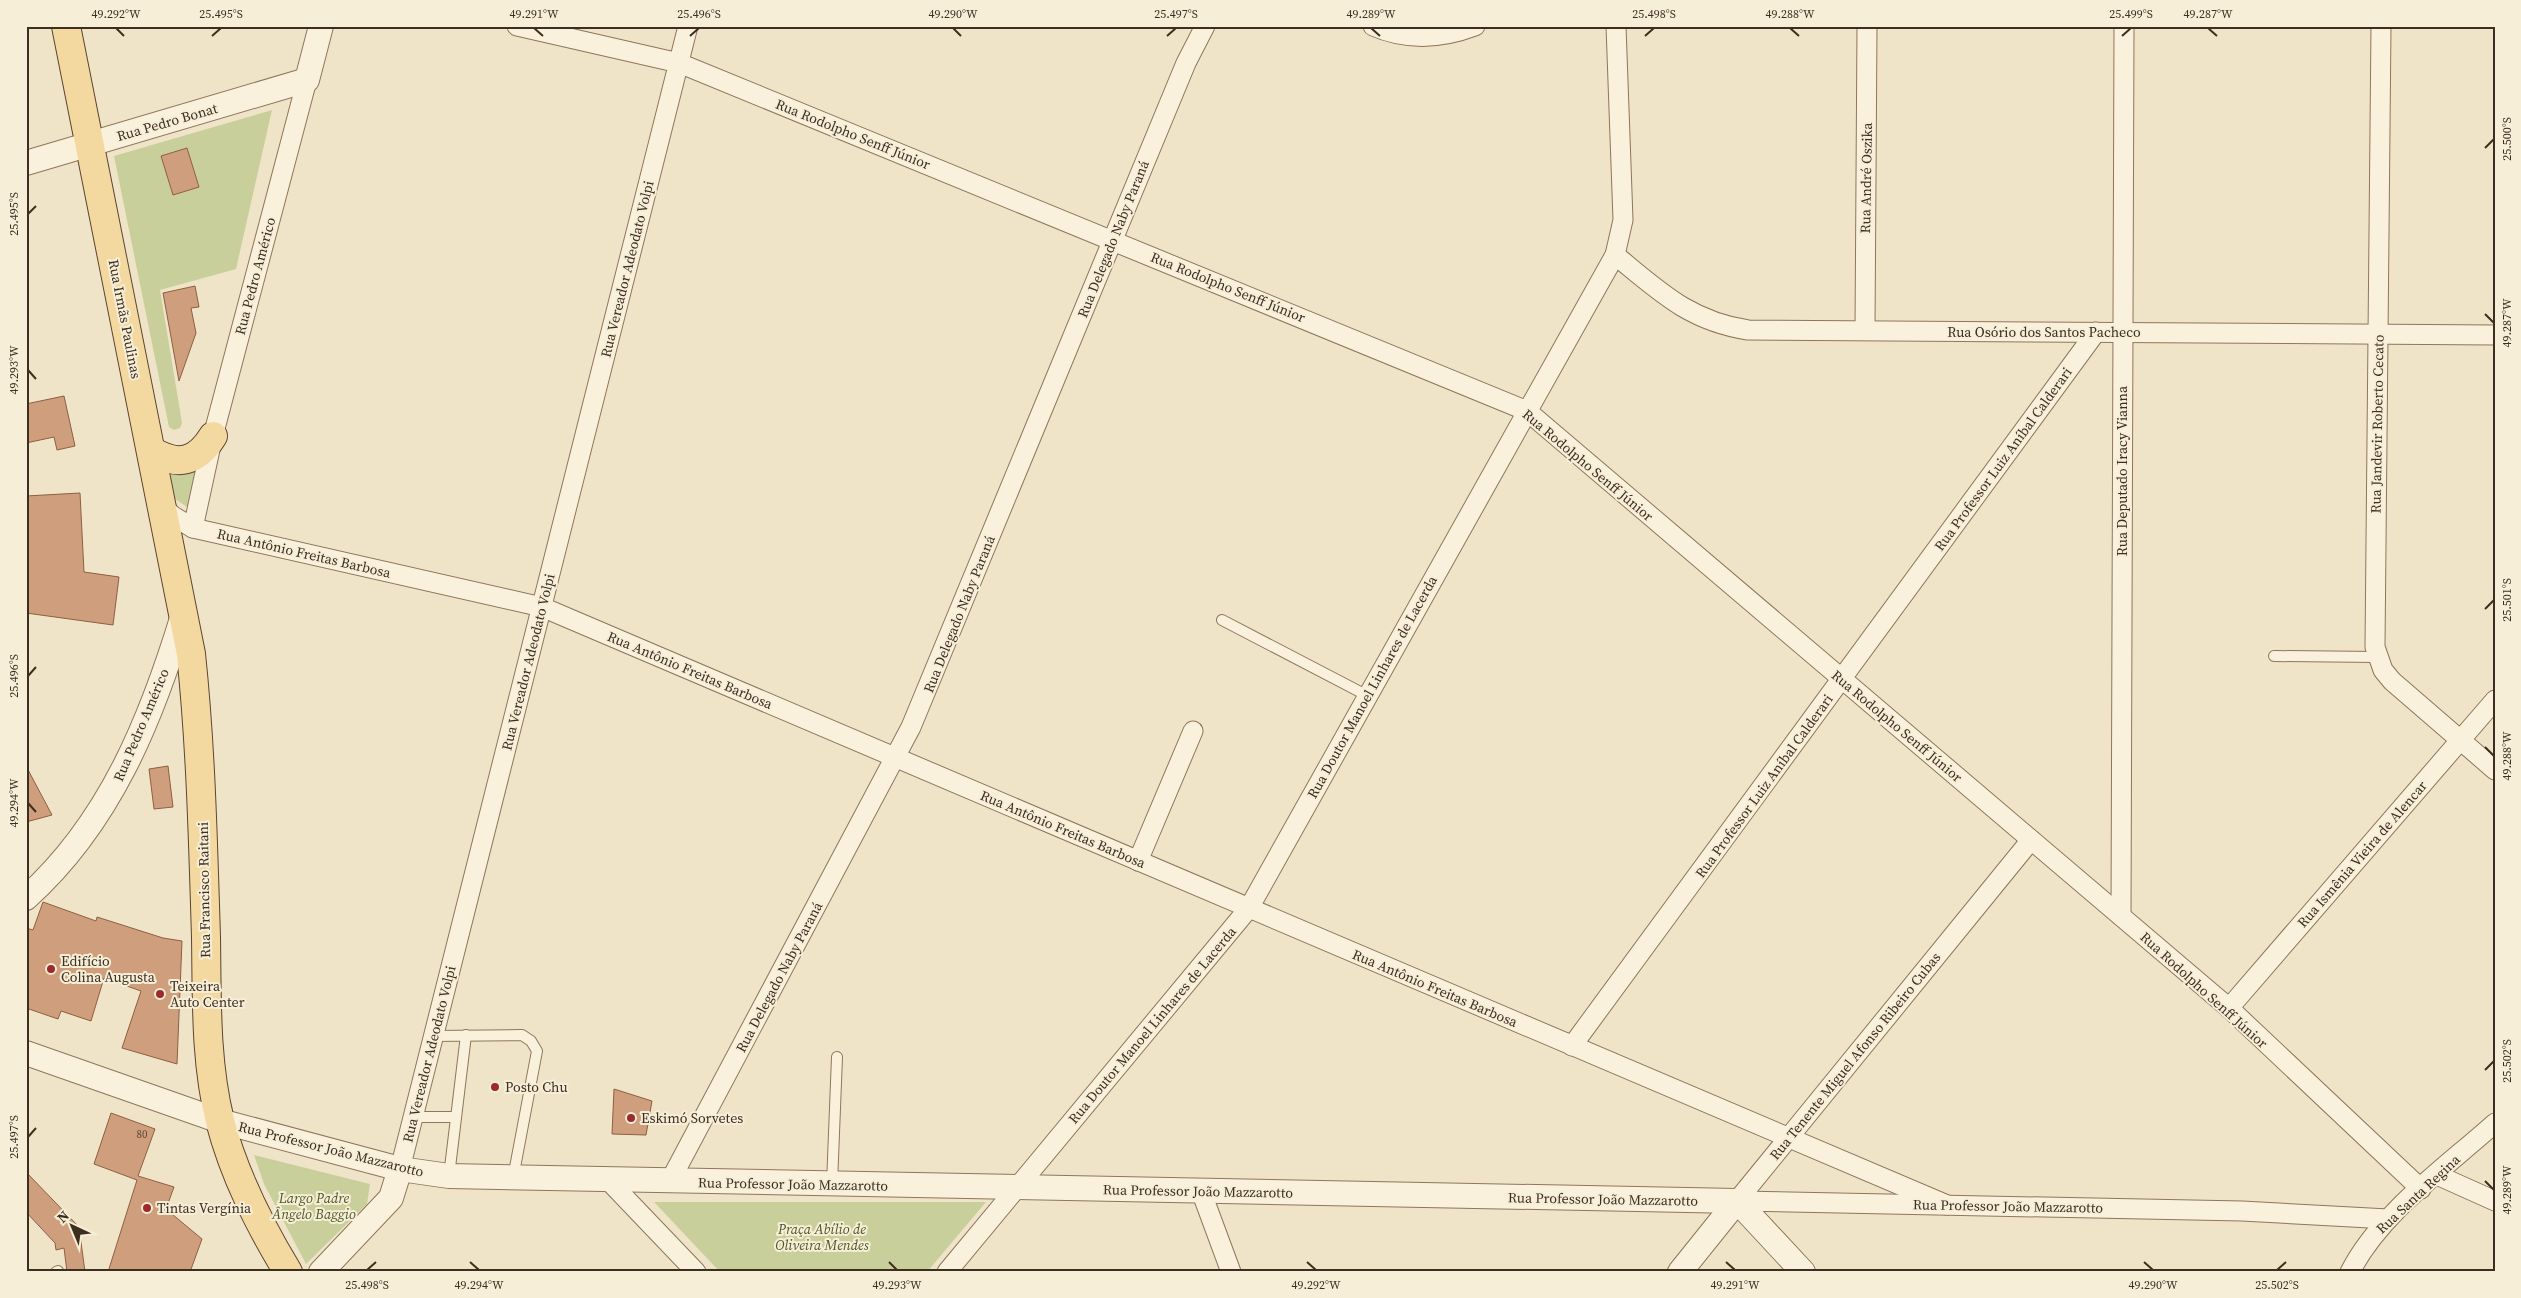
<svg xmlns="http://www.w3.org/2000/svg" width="2521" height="1298" viewBox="0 0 2521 1298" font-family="'Source Serif 4',serif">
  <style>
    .green { fill: #c9cf9b }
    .building { fill: #cf9f7d; stroke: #8d5f41 }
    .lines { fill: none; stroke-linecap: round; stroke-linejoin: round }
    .service-casing { stroke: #8d765c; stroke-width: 12 }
    .minor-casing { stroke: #8d765c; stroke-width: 21 }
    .tertiary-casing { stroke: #8d765c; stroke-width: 26 }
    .primary-casing { stroke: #5b4430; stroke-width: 30 }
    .service { stroke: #faf1dc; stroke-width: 10 }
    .minor { stroke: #faf1dc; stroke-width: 19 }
    .tertiary { stroke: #faf1dc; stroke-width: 24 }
    .primary { stroke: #f3d9a0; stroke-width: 28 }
    .ticks { fill: none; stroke: #3d2e20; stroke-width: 2 }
    .poi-dot { fill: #9e2a2b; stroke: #f7eed8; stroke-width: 2 }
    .labels { text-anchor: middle; stroke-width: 4; stroke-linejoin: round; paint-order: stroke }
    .number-label { font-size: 11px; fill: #624a37 }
    .street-label { font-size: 14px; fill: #3d2e20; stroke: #f7eed8 }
    .poi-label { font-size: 14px; fill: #3d2e20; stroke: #f7eed8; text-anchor: start }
    .park-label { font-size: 14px; font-style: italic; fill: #4d5a26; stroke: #f7eed8 }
    .neatline { fill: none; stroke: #3d2e20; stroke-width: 2 }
    .ticks-label { font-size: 12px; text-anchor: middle; fill: #3d2e20 }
  </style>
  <rect width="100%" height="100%" fill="#f0e4c8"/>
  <g class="green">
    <polygon points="272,110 236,269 160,290 182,423 180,428 174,430 169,427 114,156"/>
    <polygon points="198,467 192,510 175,499 169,468 184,474"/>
    <polygon points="254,1155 370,1184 367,1204 306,1264 264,1184"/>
    <polygon points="654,1202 986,1202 927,1272 720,1272"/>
  </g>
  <g class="building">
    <polygon points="187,148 199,187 173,195 161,156"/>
    <polygon points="195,286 199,307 191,308 196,333 179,381 163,293"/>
    <polygon points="64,396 75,446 57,450 54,437 26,443 26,404"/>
    <polygon points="80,493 84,572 119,577 113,625 26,613 26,496"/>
    <polygon points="26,766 52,815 26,822"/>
    <polygon points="168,766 173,807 154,809 149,769"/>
    <polygon points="43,902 96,921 97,917 163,938 182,941 177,1064 122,1048 141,991 104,978 91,1021 61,1011 58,1019 26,1008 26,928 33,930"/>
    <polygon points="614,1089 652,1101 646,1135 612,1134"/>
    <polygon points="111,1113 155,1129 138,1176 174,1187 166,1209 202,1239 190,1272 108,1272 137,1180 94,1164"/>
    <polygon points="26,1172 79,1227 85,1272 67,1272 64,1248 56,1250 55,1243 26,1212"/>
  </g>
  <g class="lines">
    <defs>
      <g id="service">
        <polyline points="1222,620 1368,696"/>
        <polyline points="2274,656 2377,657"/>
        <polyline points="433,1036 522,1035 531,1041 537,1051 513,1178"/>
        <polyline points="413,1117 456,1117"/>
        <polyline points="449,1176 466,1035"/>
        <polyline points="832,1184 837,1057"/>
        <polyline points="56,1272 58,1271"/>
      </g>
      <g id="minor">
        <polyline points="517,26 679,63 1527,411 2229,1008 2421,1189"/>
        <path d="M1373,26C1407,41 1441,39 1475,26"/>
        <polyline points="2381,26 2375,647 2383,670 2392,681 2495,770"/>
        <path d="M1615,255C1659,291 1689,321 1748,330L2495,335"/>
        <polyline points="1865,330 1867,26"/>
        <polyline points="162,506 173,516 193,528 542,607 1947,1205"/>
        <polyline points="193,528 213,436 307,80"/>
        <polyline points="1138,861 1193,731"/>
        <polyline points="2121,916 2124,26"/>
        <polyline points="2229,1008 2495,700"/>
        <polyline points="1572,1046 2096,332"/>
        <polyline points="400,1169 688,26"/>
        <polyline points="2437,1175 2495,1201"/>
        <polyline points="608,1180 696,1272"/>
        <polyline points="670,1181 911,727 1186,63 1205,26"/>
        <polyline points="1201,1191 1231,1272"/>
        <polyline points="1737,1201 2242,1211 2388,1219"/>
        <polyline points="1737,1201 2031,840"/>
        <polyline points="947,1272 1249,908 1615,255 1623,220 1616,26"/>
        <path d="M2350,1272C2380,1213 2446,1167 2495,1123"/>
      </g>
      <g id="tertiary">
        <polyline points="26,163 307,80 321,26"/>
        <path d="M26,898C110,823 152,718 184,612"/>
        <polyline points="26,1053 220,1121 400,1169 449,1176 1737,1201"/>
        <polyline points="1737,1201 1803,1272"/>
        <polyline points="321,1272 391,1198 400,1169"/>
        <polyline points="1680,1272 1737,1201"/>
      </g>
      <g id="primary">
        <path d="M66,26L191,654C201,748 203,843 206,937C207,998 205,1061 220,1121C234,1175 259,1224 288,1272"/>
        <path d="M152,451C178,467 197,462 213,436"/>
      </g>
    </defs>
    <use href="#service" class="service-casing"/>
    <use href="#minor" class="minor-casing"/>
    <use href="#tertiary" class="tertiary-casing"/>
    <use href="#primary" class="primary-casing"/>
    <use href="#service" class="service"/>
    <use href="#minor" class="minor"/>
    <use href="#tertiary" class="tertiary"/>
    <use href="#primary" class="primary"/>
  </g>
  <path class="ticks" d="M116,28L124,36M534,28L543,36M953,28L961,36M1371,28L1380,36M1790,28L1799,36M2208,28L2217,36M212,36L221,28M690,36L699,28M1167,36L1176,28M1645,36L1654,28M2122,36L2131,28M2485,148L2494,139M28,214L36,206M2485,314L2494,323M28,370L36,379M2485,609L2494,600M28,676L36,667M2485,747L2494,756M28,803L36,812M2485,1070L2494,1061M28,1137L36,1128M2485,1181L2494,1190M470,1262L479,1270M889,1262L897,1270M1307,1262L1316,1270M1726,1262L1735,1270M2144,1262L2153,1270M367,1270L376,1262M2277,1270L2286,1262"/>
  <g class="poi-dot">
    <circle cx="51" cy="969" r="5"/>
    <circle cx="160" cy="994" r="5"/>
    <circle cx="495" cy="1087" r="5"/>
    <circle cx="631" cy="1118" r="5"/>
    <circle cx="147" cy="1208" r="5"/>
  </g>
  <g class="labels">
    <g class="number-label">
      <text x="142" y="1138">80</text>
    </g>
    <g class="street-label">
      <text transform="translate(167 122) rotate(-16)" y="5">Rua Pedro Bonat</text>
      <text transform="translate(853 134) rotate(22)" y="5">Rua Rodolpho Senff Júnior</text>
      <text transform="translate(1866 178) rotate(-89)" y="5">Rua André Oszika</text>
      <text transform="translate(1113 239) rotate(-68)" y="5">Rua Delegado Naby Paraná</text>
      <text transform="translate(627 269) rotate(-76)" y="5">Rua Vereador Adeodato Volpi</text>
      <text transform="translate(255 276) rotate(-75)" y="5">Rua Pedro Américo</text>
      <text transform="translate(1228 287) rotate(22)" y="5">Rua Rodolpho Senff Júnior</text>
      <text transform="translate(125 319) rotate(79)" y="5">Rua Irmãs Paulinas</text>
      <text x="2044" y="337">Rua Osório dos Santos Pacheco</text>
      <text transform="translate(2377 424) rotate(-89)" y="5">Rua Jandevir Roberto Cecato</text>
      <text transform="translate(2003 459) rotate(-54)" y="5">Rua Professor Luiz Aníbal Calderari</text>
      <text transform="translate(1588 465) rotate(40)" y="5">Rua Rodolpho Senff Júnior</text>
      <text transform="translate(2122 471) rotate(-90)" y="5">Rua Deputado Iracy Vianna</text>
      <text transform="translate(304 553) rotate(13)" y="5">Rua Antônio Freitas Barbosa</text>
      <text transform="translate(959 614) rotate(-68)" y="5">Rua Delegado Naby Paraná</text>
      <text transform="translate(528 662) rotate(-76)" y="5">Rua Vereador Adeodato Volpi</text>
      <text transform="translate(690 670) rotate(23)" y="5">Rua Antônio Freitas Barbosa</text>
      <text transform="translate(1372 687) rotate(-61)" y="5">Rua Doutor Manoel Linhares de Lacerda</text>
      <text transform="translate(141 725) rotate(-67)" y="5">Rua Pedro Américo</text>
      <text transform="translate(1897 726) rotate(40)" y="5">Rua Rodolpho Senff Júnior</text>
      <text transform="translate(1764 786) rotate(-54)" y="5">Rua Professor Luiz Aníbal Calderari</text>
      <text transform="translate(1063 829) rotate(23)" y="5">Rua Antônio Freitas Barbosa</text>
      <text transform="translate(2362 854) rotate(-49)" y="5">Rua Ismênia Vieira de Alencar</text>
      <text transform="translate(204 890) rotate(-91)" y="5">Rua Francisco Raitani</text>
      <text transform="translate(779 977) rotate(-62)" y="5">Rua Delegado Naby Paraná</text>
      <text transform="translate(1435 988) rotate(23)" y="5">Rua Antônio Freitas Barbosa</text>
      <text transform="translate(2204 990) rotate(42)" y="5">Rua Rodolpho Senff Júnior</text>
      <text transform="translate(1152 1025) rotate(-50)" y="5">Rua Doutor Manoel Linhares de Lacerda</text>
      <text transform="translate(429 1054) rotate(-76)" y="5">Rua Vereador Adeodato Volpi</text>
      <text transform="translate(1855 1056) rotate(-51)" y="5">Rua Tenente Miguel Afonso Ribeiro Cubas</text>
      <text transform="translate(331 1149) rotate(14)" y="5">Rua Professor João Mazzarotto</text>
      <text transform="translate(793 1184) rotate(1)" y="5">Rua Professor João Mazzarotto</text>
      <text transform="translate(1198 1191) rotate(1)" y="5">Rua Professor João Mazzarotto</text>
      <text transform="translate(2418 1194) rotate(-43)" y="5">Rua Santa Regina</text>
      <text transform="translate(1603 1199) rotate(1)" y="5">Rua Professor João Mazzarotto</text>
      <text transform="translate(2008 1206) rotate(1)" y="5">Rua Professor João Mazzarotto</text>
    </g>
    <g class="poi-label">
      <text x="61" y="966">Edifício<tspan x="61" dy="16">Colina Augusta</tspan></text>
      <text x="170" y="991">Teixeira<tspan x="170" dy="16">Auto Center</tspan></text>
      <text x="505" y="1092">Posto Chu</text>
      <text x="641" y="1123">Eskimó Sorvetes</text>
      <text x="157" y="1213">Tintas Vergínia</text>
    </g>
    <g class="park-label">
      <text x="314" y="1203">Largo Padre<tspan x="314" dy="16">Ângelo Baggio</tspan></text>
      <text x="822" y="1234">Praça Abílio de<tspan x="822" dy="16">Oliveira Mendes</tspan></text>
    </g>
  </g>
  <rect width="2521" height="1298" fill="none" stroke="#f7eed8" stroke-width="55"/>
  <g transform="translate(72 1226) rotate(316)" stroke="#f7eed8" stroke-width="4" paint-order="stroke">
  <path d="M0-4L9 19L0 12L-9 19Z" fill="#3d2e20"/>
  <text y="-8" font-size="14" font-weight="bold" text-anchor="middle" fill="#3d2e20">N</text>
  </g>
  <rect x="28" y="28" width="2466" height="1242" class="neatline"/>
  <g class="ticks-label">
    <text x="116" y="18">49.292°W</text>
    <text x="221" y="18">25.495°S</text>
    <text x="534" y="18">49.291°W</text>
    <text x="699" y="18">25.496°S</text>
    <text x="953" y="18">49.290°W</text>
    <text x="1176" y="18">25.497°S</text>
    <text x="1371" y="18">49.289°W</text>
    <text x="1654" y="18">25.498°S</text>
    <text x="1790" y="18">49.288°W</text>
    <text x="2131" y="18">25.499°S</text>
    <text x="2208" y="18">49.287°W</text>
    <text transform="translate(2507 139) rotate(-90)" y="4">25.500°S</text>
    <text transform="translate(14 214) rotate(-90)" y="4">25.495°S</text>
    <text transform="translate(2507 323) rotate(-90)" y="4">49.287°W</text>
    <text transform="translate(14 370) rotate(-90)" y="4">49.293°W</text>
    <text transform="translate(2507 600) rotate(-90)" y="4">25.501°S</text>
    <text transform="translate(14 676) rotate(-90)" y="4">25.496°S</text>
    <text transform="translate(2507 756) rotate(-90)" y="4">49.288°W</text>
    <text transform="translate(14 803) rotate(-90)" y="4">49.294°W</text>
    <text transform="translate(2507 1061) rotate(-90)" y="4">25.502°S</text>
    <text transform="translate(14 1137) rotate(-90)" y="4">25.497°S</text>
    <text transform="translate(2507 1190) rotate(-90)" y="4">49.289°W</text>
    <text x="367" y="1289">25.498°S</text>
    <text x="479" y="1289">49.294°W</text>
    <text x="897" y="1289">49.293°W</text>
    <text x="1316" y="1289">49.292°W</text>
    <text x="1735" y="1289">49.291°W</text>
    <text x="2153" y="1289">49.290°W</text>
    <text x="2277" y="1289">25.502°S</text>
  </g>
</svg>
